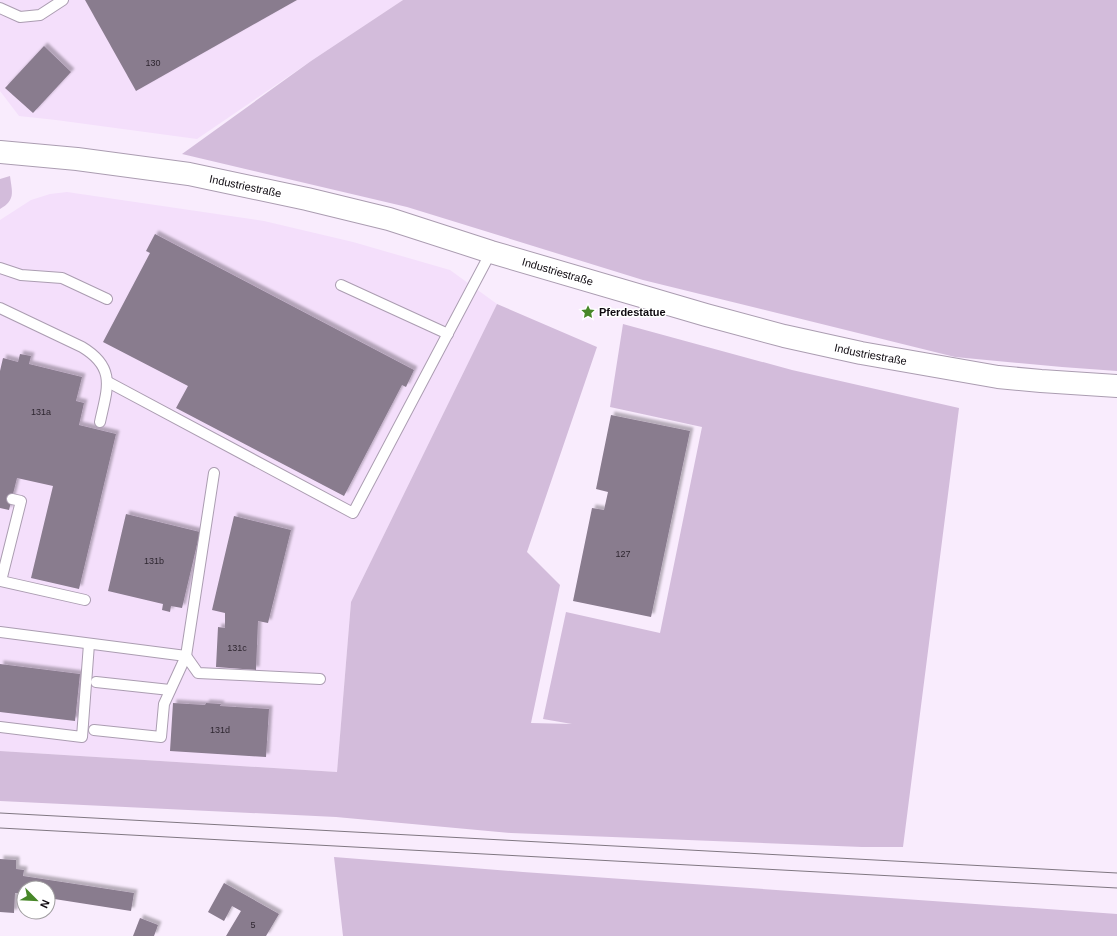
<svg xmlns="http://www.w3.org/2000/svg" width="1117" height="936" viewBox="0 0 1117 936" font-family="Helvetica,sans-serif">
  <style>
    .built { fill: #f4dffb }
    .green { fill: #d3bcdb }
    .building { fill: #897b8e; filter: url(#shadow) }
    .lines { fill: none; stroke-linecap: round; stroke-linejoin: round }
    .lane-casing { stroke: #ab9db1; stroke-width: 12 }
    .secondary-casing { stroke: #ab9db1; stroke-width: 24 }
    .lane { stroke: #fff; stroke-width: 10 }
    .secondary { stroke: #fff; stroke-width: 22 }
    .tram { stroke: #807782; stroke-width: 1 }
    .labels { text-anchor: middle; stroke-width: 3; stroke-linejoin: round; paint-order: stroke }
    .number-label { font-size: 9px; fill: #2e2630 }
    .street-label { font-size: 11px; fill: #0f0a10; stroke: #fff }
    .poi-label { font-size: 11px; font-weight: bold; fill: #0f0a10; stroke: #fff; text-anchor: start }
  </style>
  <defs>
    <filter id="shadow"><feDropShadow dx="3.5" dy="-3.5" stdDeviation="1" flood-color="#0004"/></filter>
  </defs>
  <rect width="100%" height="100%" fill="#f9ecfd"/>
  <g class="built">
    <polygon points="0,0 403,0 311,61 197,139 56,120 19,116 0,91"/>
    <polygon points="67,192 264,221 353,242 450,270 497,304 351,602 337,772 0,751 0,220 31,200 50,194"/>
  </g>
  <g class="green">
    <polygon points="403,0 1117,0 1117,371 1062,367 955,357 643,280 407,207 182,154 311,61"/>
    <path d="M10,176C12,192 16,200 0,209V179Z"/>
    <polygon points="497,304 597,347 527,552 560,585 531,723 572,724 543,719 566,612 660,633 702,427 610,407 623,324 792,370 959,408 903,847 862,847 511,833 336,817 0,801 0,751 337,772 351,602"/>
    <polygon points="334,857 523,872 1117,914 1117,936 343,936"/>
  </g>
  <g class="building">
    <polygon points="85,0 297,0 136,91"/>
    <polygon points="44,46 71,72 33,113 5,88"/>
    <polygon points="155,234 414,370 406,387 402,385 344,496 176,408 188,386 103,342 150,253 146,251"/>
    <polygon points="20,354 31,356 29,364 82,377 76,401 84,403 79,425 116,434 79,589 31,578 53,486 17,478 9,510 0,508 0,371 3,358 18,362"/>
    <polygon points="611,415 690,431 651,617 573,601 592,508 604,510 608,492 596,489"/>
    <polygon points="126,514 200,532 182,608 171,606 170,612 162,610 163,604 108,591"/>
    <polygon points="234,516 291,530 268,623 258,621 256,670 216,667 218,627 225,628 225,613 212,610"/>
    <polygon points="0,664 80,674 75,721 0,712"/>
    <polygon points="173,703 205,705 206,703 221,704 220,706 269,709 266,757 170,751"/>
    <polygon points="0,859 16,860 16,869 24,870 23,876 134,893 131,911 48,898 48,888 24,888 24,894 15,893 14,913 0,912"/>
    <polygon points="224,883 279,914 266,936 226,936 241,911 232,906 224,921 208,912"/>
    <polygon points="140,918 158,925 154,936 133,936"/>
  </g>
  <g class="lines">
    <defs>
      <g id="lane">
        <polyline points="0,8 20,17 40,15 63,0"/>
        <polyline points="0,268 21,275 62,278 107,299"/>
        <polyline points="341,285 448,334"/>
        <path d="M0,308L82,347C117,368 107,389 100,422"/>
        <polyline points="108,382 353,513 491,252"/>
        <polyline points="0,580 1,581 21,501 12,499"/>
        <polyline points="1,581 85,600"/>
        <polyline points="0,632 186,656 198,673 320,679"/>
        <polyline points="96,682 170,690"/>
        <polyline points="0,727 82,737 89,644"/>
        <polyline points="94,730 161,737 164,704 186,656 214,473"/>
      </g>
      <g id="secondary">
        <path id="s1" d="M0,152L77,159L189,174L307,199L389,219L491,252L706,315L784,336L861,353L998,377L1041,381L1117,386"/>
      </g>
    </defs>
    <use href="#lane" class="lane-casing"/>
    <use href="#secondary" class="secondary-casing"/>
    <use href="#lane" class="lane"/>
    <use href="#secondary" class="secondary"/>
    <g class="tram">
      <polyline points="0,813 1117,873"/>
      <polyline points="0,828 1117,888"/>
    </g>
  </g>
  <defs>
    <symbol id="sight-bare" viewBox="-9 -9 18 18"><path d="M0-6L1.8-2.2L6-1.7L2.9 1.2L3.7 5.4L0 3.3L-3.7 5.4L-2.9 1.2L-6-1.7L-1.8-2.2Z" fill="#478728" stroke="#fff" stroke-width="2.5" paint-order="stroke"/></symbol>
  </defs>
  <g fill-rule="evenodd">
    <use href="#sight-bare" x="578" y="302" width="20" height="20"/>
  </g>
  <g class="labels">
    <g class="number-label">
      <text x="153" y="66">130</text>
      <text x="41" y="415">131a</text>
      <text x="623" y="557">127</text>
      <text x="154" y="564">131b</text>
      <text x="237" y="651">131c</text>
      <text x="220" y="733">131d</text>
      <text x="253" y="928">5</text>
    </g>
    <g class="street-label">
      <text dy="4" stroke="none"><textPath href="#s1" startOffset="248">Industriestraße</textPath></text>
      <text dy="4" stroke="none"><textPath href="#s1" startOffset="572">Industriestraße</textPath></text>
      <text dy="4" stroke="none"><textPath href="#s1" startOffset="896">Industriestraße</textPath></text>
    </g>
    <g class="poi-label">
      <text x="599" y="316">Pferdestatue</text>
    </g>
  </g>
  <g transform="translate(36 900) rotate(114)"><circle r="19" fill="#ffffff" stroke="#9f9d9f"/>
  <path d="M0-3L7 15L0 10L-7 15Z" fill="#478728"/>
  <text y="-6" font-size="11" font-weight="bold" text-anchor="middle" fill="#0f0a10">N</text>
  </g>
</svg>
